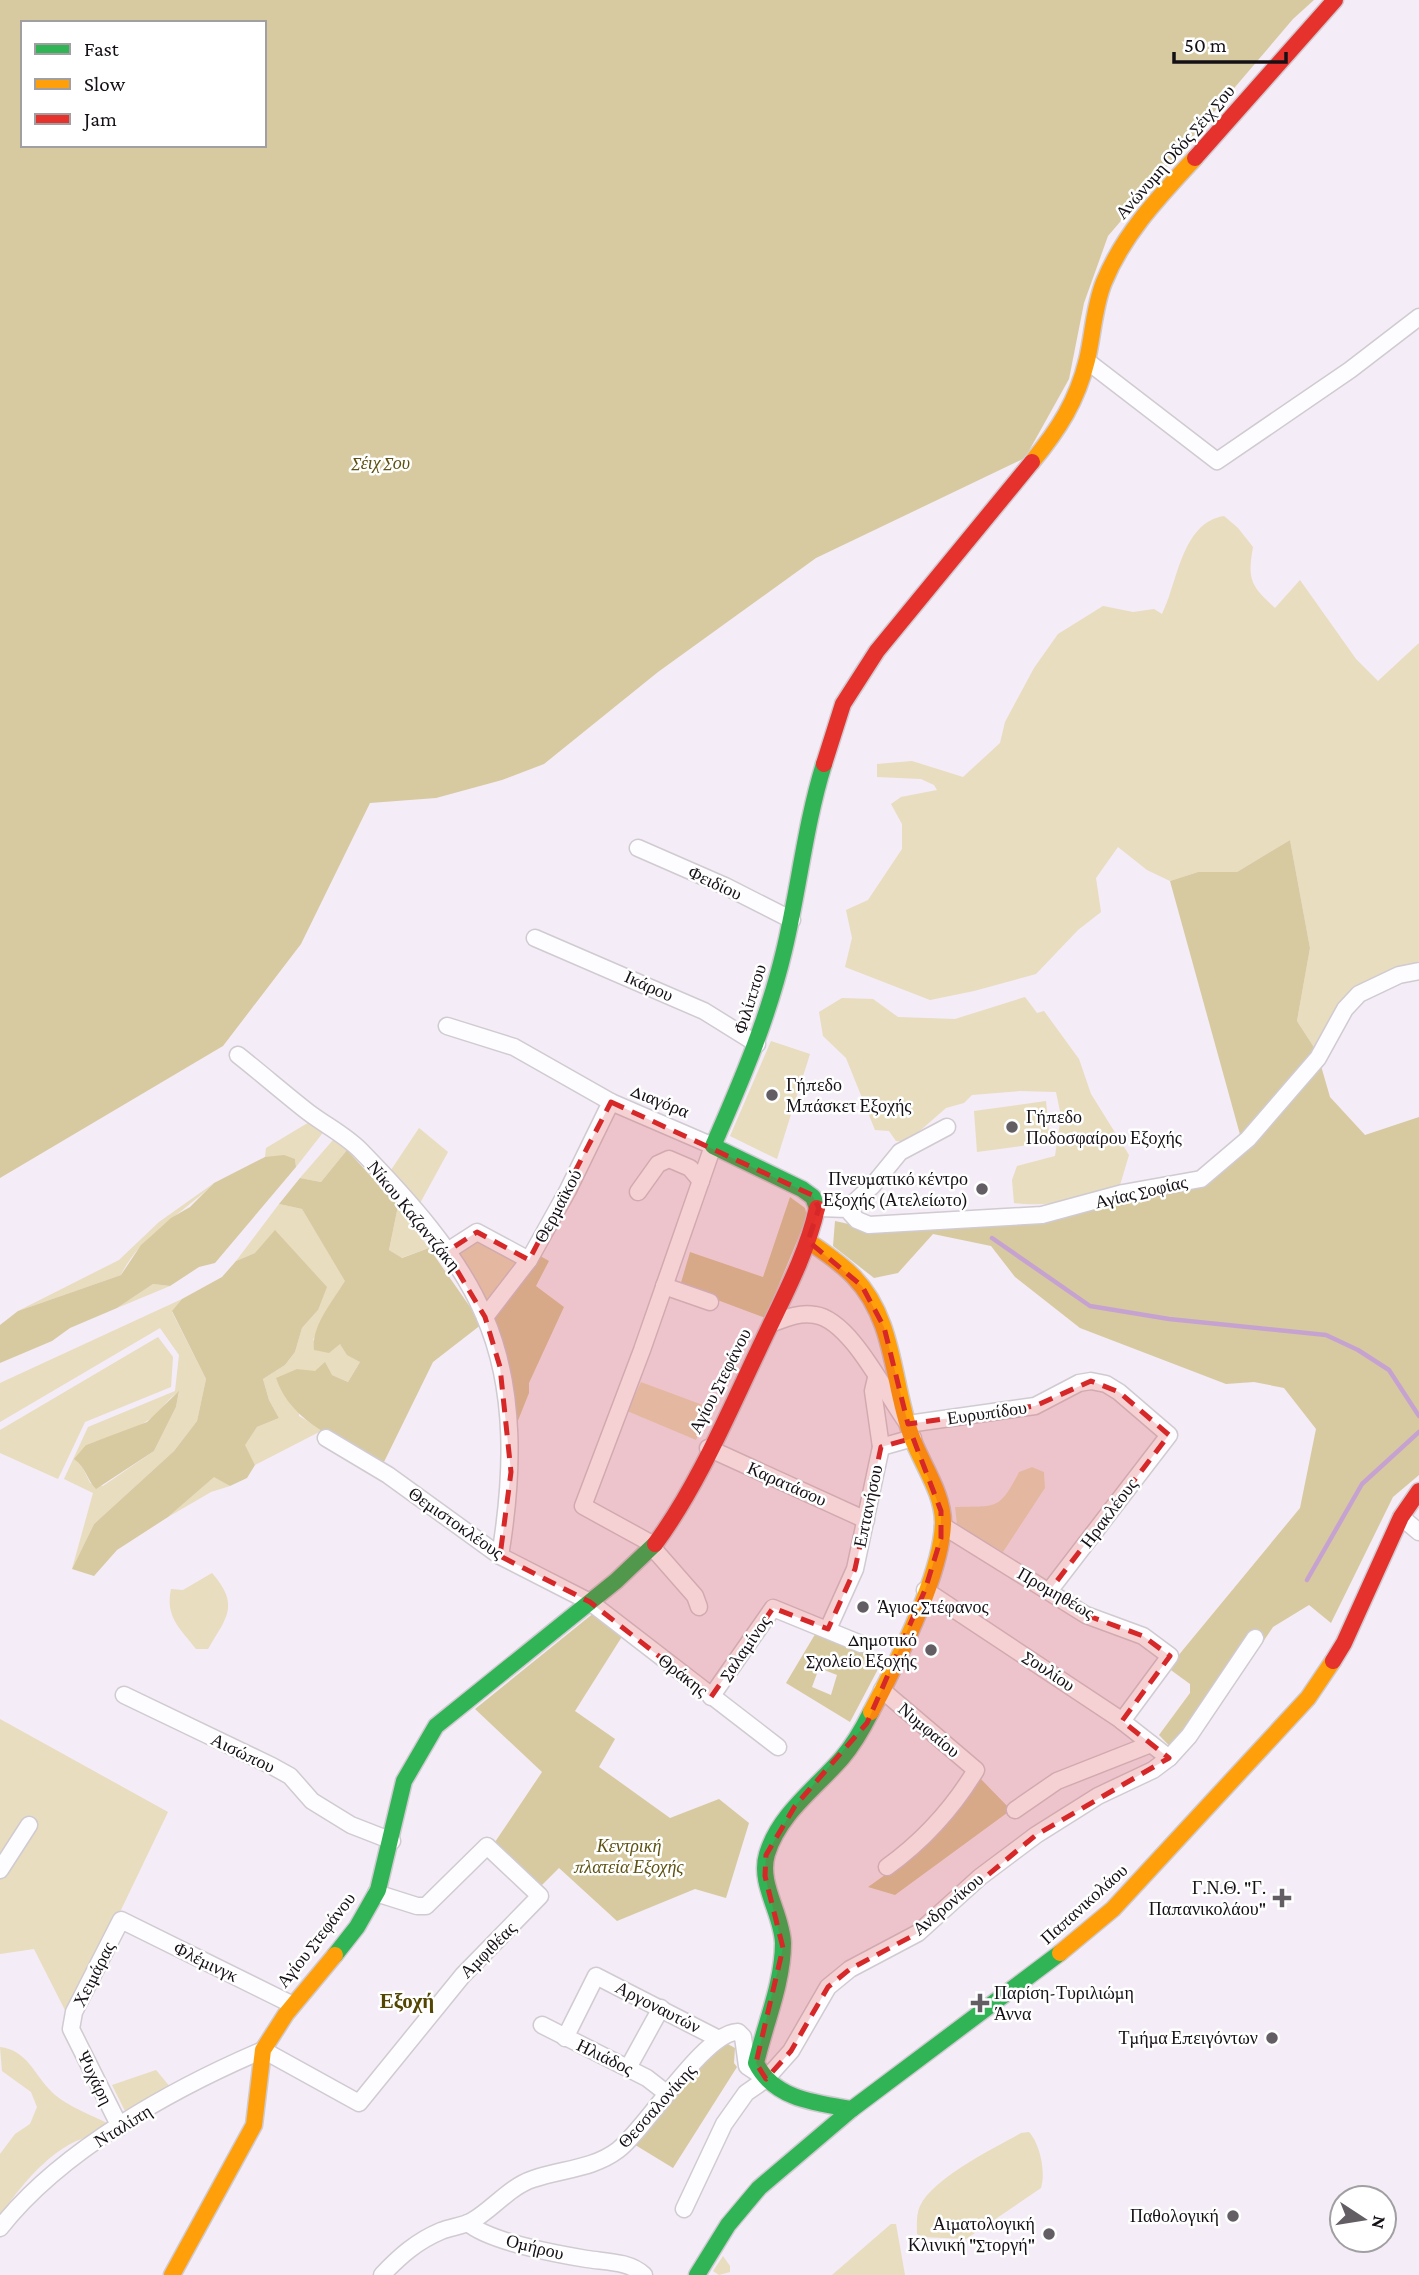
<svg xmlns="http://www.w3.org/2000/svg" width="1419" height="2275" viewBox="0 0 1419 2275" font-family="'Crimson Pro',serif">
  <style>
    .green { fill: #e8ddbe; fill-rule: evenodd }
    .forest { fill: #d7caa0; fill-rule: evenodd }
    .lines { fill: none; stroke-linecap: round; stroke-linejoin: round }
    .stream { stroke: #c6a2d1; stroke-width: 4.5 }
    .street-casing { stroke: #d0cad1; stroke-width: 19 }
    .fast-casing { stroke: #d0cad1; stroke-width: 19 }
    .slow-casing { stroke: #d0cad1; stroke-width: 19 }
    .jam-casing { stroke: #d0cad1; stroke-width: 19 }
    .street { stroke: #fdfcfe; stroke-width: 16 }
    .fast { stroke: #30b455; stroke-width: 16 }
    .slow { stroke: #ff9f0a; stroke-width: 16 }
    .jam { stroke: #e5322d; stroke-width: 16 }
    .marked { fill: #d62828; fill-opacity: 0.2; stroke: #d62828; stroke-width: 5; stroke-dasharray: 14 9; stroke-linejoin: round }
    .poi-dot { fill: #635d64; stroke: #fff; stroke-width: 2.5 }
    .labels { text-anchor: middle; stroke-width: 5; stroke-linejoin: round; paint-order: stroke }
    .street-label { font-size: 18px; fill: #151016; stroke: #fff }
    .park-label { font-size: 18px; font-style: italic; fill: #5d5111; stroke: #fff }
    .poi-label { font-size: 18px; fill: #151016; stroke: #fff; text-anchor: end }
    .quarter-label { font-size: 21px; font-weight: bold; fill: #524602; stroke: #fff }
  </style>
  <rect width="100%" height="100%" fill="#f4ecf6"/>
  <g class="green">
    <path d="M1224,516L1238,528L1253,547C1247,580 1251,586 1275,608L1300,580L1356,659L1378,681L1419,643V961L1351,996L1317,1052L1297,1021L1310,948L1290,840L1237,872H1198L1170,881L1147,870L1118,847L1096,878L1101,912L1078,930L1036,974L974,991L930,1000L845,967L852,938L846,910L868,900L902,849V824L891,804L901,797L937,790L934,785L921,779L877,777V764L912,761L963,777L1000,743L1005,722L1034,668L1058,634L1103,606L1133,612L1154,609L1162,614C1178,583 1181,523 1224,516Z"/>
    <path d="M1025,997L1037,1013L1044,1011L1079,1059L1091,1094L1129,1155L1120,1185C1087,1198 1049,1208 1014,1203L1012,1180L1017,1166L1055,1156L1061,1116L1056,1092L1020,1091L972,1095L964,1103L946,1108L907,1142L896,1141L889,1131L875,1130L846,1058L823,1036L819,1012L842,998L873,999L898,1017L955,1019Z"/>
    <polygon points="771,1041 810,1054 777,1159 730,1136"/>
    <polygon points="1046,1101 1050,1142 977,1152 974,1111"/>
    <polygon points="311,1121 325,1130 296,1167 295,1159 265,1157 266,1148"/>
    <polygon points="419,1128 448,1152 419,1205 387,1176"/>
    <polygon points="333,1140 347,1150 321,1182 300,1178"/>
    <path d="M214,1183C185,1212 139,1236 121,1275L18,1311L119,1260L159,1222Z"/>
    <polygon points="279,1204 302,1209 346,1281 313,1340 340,1344 360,1362 348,1382 332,1375 297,1369 299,1416 323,1430 255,1465 244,1445 257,1427 279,1418 269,1400 263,1379 285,1365 295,1352 302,1328 318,1310 255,1253 236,1261"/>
    <polygon points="398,1206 429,1248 401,1258 389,1250"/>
    <polygon points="480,1237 525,1262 487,1312 455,1251"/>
    <polygon points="153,1284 170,1286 117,1308"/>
    <path d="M182,1299L172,1312L206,1379L197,1421L174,1451L94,1524L72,1569L93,1493L64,1479L88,1427L175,1391L179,1355L160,1328L0,1422V1383ZM179,1392L176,1407L154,1451L103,1486L90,1483L81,1464L86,1445C107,1437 132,1432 150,1419C162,1411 166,1399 179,1392Z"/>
    <polygon points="158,1337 173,1357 171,1387 85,1422 58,1479 0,1453 0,1430"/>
    <polygon points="641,1382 711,1408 696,1440 627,1411"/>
    <path d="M1032,1467L1044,1472L1045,1488L1003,1552L957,1525L955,1507C997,1505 998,1512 1019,1472Z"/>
    <polygon points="214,1476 230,1486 211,1492 168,1517"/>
    <path d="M212,1573C240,1605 227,1617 208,1649H196C180,1628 165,1617 171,1589L183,1590Z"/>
    <polygon points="0,1719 168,1812 69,2018 34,1949 0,1954 0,1879 8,1867 0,1861"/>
    <path d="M0,2047C26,2050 33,2072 49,2089C62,2104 89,2114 107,2123C97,2135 87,2136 74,2142C44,2157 18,2189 0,2216V2154L15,2134L30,2124L37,2107L31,2092L2,2071Z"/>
    <polygon points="156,2070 171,2088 125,2111 112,2085"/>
    <path d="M1029,2132C1040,2144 1046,2172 1041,2188L966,2239L922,2237L917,2234C917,2224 916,2215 920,2206C934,2177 993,2149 1021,2133Z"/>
    <polygon points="891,2224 896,2224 905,2275 832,2275"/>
    <polygon points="723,2256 730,2266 730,2272 719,2275 713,2271"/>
  </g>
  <g class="forest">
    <path d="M0,0H1314L1293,19L1108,236L1084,303L1069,379L1025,458L816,558L658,672L544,764L502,780L436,798L370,803L301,944L223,1046L0,1178ZM23,23H264V145H23Z"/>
    <polygon points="1290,840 1310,948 1297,1021 1317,1052 1330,1097 1365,1135 1419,1117 1419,1475 1393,1497 1331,1623 1309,1605 1273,1627 1206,1727 1179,1756 1159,1735 1190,1693 1190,1684 1168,1668 1300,1508 1316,1429 1284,1388 1254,1382 1226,1384 1080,1328 1015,1277 991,1246 933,1234 898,1273 874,1278 833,1246 835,1221 867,1228 1044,1219 1178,1187 1244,1149 1170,881 1198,872 1237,872"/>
    <path d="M347,1150L398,1206L389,1250L402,1258L429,1248L482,1324L433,1362L383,1464C344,1442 291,1424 276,1378L297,1369L315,1371L325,1362L332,1375L348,1382L360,1362L347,1355L340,1344L329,1353L314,1350C311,1326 333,1301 345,1281L302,1209L279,1204L300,1178L321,1182Z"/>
    <polygon points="284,1155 295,1159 296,1167 215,1263 199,1267 170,1286 153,1284 117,1308 70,1328 52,1341 0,1363 0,1325 18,1311 121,1275 141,1245 171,1218 190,1207 214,1183 265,1157"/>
    <polygon points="790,1197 805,1208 807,1217 765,1318 680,1286 690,1252 763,1277"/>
    <polygon points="275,1230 327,1287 318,1310 302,1328 295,1352 285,1365 263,1379 269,1400 279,1418 257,1427 245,1445 255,1465 247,1478 230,1486 214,1477 168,1517 117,1550 94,1576 72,1569 94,1524 174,1451 197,1421 206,1379 172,1311 182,1299 222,1277 236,1261 255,1253"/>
    <polygon points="535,1253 549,1261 536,1286 564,1307 529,1383 529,1393 513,1433 488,1316"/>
    <path d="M179,1391L176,1407L154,1451L96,1489C87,1480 86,1467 74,1459L86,1445L147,1422Z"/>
    <polygon points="595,1612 623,1635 575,1711 615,1739 599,1767 670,1818 719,1799 749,1823 726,1898 695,1889 617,1921 559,1868 540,1887 495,1842 542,1772 475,1709"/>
    <path d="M817,1631L879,1658L877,1671L850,1722L786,1683ZM819,1668L837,1675L831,1695L812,1687Z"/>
    <polygon points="978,1776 1011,1810 895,1895 868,1887 910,1857"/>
    <polygon points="724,2042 735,2048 734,2063 737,2067 673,2168 632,2143"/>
  </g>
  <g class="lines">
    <g class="stream">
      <polyline points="992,1238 1090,1306 1169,1319 1326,1335 1358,1350 1389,1370 1419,1416"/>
      <polyline points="1307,1580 1362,1484 1419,1432"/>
    </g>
    <defs>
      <g id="street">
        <polyline points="1087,361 1217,461 1350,370 1419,317"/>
        <polyline points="638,848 725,886 792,920"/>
        <polyline points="535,938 704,1011 757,1044"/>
        <polyline points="447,1026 514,1047 611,1102 713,1146 642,1350 583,1506 654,1545"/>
        <path d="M238,1055C262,1074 285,1094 308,1112C325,1125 345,1135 360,1150C406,1197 458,1254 484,1315C517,1390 513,1477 500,1556"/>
        <polyline points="638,1192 658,1164 669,1159 690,1168 701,1181"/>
        <polyline points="819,1208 847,1209 857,1220 869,1225 1042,1215 1123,1193 1201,1179 1248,1139 1318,1058 1345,1009 1359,994 1399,975 1419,971"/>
        <polyline points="847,1209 873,1185 900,1152 947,1127"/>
        <polyline points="446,1252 477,1232 529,1260 568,1190 611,1102"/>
        <polyline points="664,1286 710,1302"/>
        <polyline points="485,1317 529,1260"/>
        <path d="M773,1323C786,1318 800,1312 815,1315C851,1320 886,1395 908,1424L1035,1406L1079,1383L1091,1381L1106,1384L1119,1392L1169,1435L1050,1590"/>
        <polyline points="326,1438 388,1475 500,1556 590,1602 778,1747"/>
        <polyline points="881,1447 913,1438"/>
        <polyline points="708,1448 866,1520"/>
        <polyline points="1401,1517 1419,1532"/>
        <polyline points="943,1526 1086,1615 1143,1636 1170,1656 1122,1721"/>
        <polyline points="652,1547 695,1596 699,1607"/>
        <polyline points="925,1590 1118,1718 1169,1758"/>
        <polyline points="828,1629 855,1569 881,1447 873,1391 876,1378"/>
        <path d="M882,1690L976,1770C953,1808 923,1841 887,1867"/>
        <polyline points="124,1695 272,1766 290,1776 312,1801 351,1825 392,1841"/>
        <polyline points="711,1697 773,1608 861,1644"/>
        <polyline points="1015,1810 1057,1781 1151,1744"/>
        <polyline points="0,1870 29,1825"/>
        <polyline points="542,2025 647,2078 665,2092"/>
        <polyline points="565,2038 596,1976 719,2039"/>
        <polyline points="628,2068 661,2008"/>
        <polyline points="120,2127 71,2029 74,2012 121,1920 291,2004"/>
        <polyline points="684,2209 724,2124 746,2093 766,2079 791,2051 828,1987 850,1969 918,1933 980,1877 1036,1835 1098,1796 1153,1770 1169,1758 1189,1736 1255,1638"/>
        <path d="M468,2223C490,2242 557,2254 587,2259C606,2262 629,2261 644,2275"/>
        <path d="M0,2228C61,2150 174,2088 263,2050L359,2103L463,1975L540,1896L487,1846L426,1906H417L376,1893"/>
        <path d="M382,2275C400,2256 417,2241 441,2231C451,2227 463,2226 472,2221C493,2209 509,2187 533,2179C562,2169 593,2169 618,2150C645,2130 705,2031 738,2032L743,2037L747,2066L759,2074"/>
      </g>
      <g id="fast">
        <path d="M817,1208L813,1197L802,1189L713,1146C741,1082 768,1019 784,951C799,889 805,825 824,764"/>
        <polyline points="335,1955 357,1927 378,1890 404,1781 436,1726 616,1581 655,1544"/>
        <path d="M852,2109C815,2103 774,2099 756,2063C765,2024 783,1983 783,1943C782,1913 758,1884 767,1854C779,1814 816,1788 842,1758C854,1744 863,1728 871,1712"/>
        <polyline points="697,2275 728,2225 759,2188 852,2109 1060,1953"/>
      </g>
      <g id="slow">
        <path d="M1032,462C1059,429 1077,401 1087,360C1093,335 1094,306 1104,282C1124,233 1160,196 1195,158"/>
        <path d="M808,1241C824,1252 841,1263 854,1277C895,1320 892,1382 911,1435C921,1463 944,1494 943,1524C941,1576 896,1665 871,1712"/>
        <polyline points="1060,1953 1113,1909 1308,1698 1333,1661"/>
        <polyline points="172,2275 254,2125 263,2050 286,2014 335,1955"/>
      </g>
      <g id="jam">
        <polyline points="1195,158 1335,0"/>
        <polyline points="824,764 843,704 877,651 1032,462"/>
        <path d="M655,1544C697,1487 727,1416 758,1351C779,1305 806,1258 817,1208"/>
        <polyline points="1333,1661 1344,1643 1401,1517 1419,1491"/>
      </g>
    </defs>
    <use href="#street" class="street-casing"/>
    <use href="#fast" class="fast-casing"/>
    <use href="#slow" class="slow-casing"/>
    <use href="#jam" class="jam-casing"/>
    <use href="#street" class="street"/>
    <use href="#fast" class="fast"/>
    <use href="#slow" class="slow"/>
    <use href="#jam" class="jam"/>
  </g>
  <path class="marked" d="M611,1102L812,1195L819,1208L808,1241L862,1286L884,1327L908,1424L1035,1406L1091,1381L1119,1392L1169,1435L1050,1590L1086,1615L1143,1636L1170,1656L1122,1721L1169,1758L1036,1835L918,1933L850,1969L828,1987L791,2051L766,2079L756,2063L783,1948L765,1876L766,1855L795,1806L867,1723L925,1590L941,1538V1511L913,1438L881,1447L855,1569L828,1629L773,1608L711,1697L590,1602L500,1556L511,1472L500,1367L485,1317L446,1252L477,1232L529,1260Z"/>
  <g class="poi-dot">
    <circle cx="772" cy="1095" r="7"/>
    <circle cx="1012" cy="1127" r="7"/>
    <circle cx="982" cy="1189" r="7"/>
    <circle cx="863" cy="1607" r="7"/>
    <circle cx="931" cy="1650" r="7"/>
    <path d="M1278.5 1887.5h7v7h7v7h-7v7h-7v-7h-7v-7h7z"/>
    <path d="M976.5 1992.5h7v7h7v7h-7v7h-7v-7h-7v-7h7z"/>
    <circle cx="1272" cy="2038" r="7"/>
    <circle cx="1233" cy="2216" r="7"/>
    <circle cx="1049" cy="2234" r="7"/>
  </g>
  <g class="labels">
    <g class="street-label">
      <text transform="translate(1175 152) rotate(-49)" y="6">Ανώνυμη Οδός Σέιχ Σου</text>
      <text transform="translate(715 883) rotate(25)" y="6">Φειδίου</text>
      <text transform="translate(649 986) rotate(24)" y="6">Ικάρου</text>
      <text transform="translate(750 999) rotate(-73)" y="6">Φιλίππου</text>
      <text transform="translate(660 1101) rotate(22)" y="6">Διαγόρα</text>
      <text transform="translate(1141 1192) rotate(-13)" y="6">Αγίας Σοφίας</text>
      <text transform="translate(558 1206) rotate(-62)" y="6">Θερμαϊκού</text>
      <text transform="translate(414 1216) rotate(51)" y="6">Νίκου Καζαντζάκη</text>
      <text transform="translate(720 1381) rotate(-63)" y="6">Αγίου Στεφάνου</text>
      <text transform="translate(987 1413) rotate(-8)" y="6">Ευρυπίδου</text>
      <text transform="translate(787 1484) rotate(24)" y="6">Καρατάσου</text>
      <text transform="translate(868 1506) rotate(-78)" y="6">Επτανήσου</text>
      <text transform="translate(1109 1513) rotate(-53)" y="6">Ηρακλέους</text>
      <text transform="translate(456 1523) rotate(35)" y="6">Θεμιστοκλέους</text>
      <text transform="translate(1056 1593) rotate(30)" y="6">Προμηθέως</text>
      <text transform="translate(745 1648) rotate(-55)" y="6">Σαλαμίνος</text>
      <text transform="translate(1049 1671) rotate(34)" y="6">Σουλίου</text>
      <text transform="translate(683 1675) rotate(38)" y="6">Θράκης</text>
      <text transform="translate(929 1730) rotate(40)" y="6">Νυμφαίου</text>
      <text transform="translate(243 1753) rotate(26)" y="6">Αισώπου</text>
      <text transform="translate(948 1904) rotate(-40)" y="6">Ανδρονίκου</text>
      <text transform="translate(1084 1904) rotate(-42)" y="6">Παπανικολάου</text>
      <text transform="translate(316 1940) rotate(-52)" y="6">Αγίου Στεφάνου</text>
      <text transform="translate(488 1950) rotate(-45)" y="6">Αμφιθέας</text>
      <text transform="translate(206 1962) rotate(26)" y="6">Φλέμινγκ</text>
      <text transform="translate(94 1974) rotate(-63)" y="6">Χειμάρας</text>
      <text transform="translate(658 2007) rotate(27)" y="6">Αργοναυτών</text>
      <text transform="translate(605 2057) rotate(26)" y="6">Ηλιάδος</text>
      <text transform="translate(95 2078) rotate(64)" y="6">Ψυχάρη</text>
      <text transform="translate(657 2106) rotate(-48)" y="6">Θεσσαλονίκης</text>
      <text transform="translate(123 2126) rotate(-32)" y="6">Νταλίπη</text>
      <text transform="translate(535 2247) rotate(14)" y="6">Ομήρου</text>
    </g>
    <g class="park-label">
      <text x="381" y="469">Σέιχ Σου</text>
      <text x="629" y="1852">Κεντρική<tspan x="629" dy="21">πλατεία Εξοχής</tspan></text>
    </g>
    <g class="poi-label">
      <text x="786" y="1091" text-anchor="start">Γήπεδο<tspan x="786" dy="21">Μπάσκετ Εξοχής</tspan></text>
      <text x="1026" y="1123" text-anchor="start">Γήπεδο<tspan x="1026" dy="21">Ποδοσφαίρου Εξοχής</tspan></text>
      <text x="968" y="1185">Πνευματικό κέντρο<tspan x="968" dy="21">Εξοχής (Ατελείωτο)</tspan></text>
      <text x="877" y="1613" text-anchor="start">Άγιος Στέφανος</text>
      <text x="917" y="1646">Δημοτικό<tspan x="917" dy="21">Σχολείο Εξοχής</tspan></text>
      <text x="1266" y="1894">Γ.Ν.Θ. "Γ.<tspan x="1266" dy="21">Παπανικολάου"</tspan></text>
      <text x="994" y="1999" text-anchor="start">Παρίση-Τυριλιώμη<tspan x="994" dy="21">Άννα</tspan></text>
      <text x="1258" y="2044">Τμήμα Επειγόντων</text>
      <text x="1219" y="2222">Παθολογική</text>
      <text x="1035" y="2230">Αιματολογική<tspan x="1035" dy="21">Κλινική "Στοργή"</tspan></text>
    </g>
    <g class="quarter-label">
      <text x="407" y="2008">Εξοχή</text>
    </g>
  </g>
  <rect x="21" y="21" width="245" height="126" fill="#ffffff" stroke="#a19fa2" stroke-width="2"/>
  <rect x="35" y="44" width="35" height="10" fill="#30b455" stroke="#a19fa2" stroke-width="2"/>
  <text x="84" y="56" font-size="21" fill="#151016">Fast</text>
  <rect x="35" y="79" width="35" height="10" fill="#ff9f0a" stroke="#a19fa2" stroke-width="2"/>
  <text x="84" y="91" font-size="21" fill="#151016">Slow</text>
  <rect x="35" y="114" width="35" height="10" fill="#e5322d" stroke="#a19fa2" stroke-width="2"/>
  <text x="84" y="126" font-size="21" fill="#151016">Jam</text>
  <g transform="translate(1363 2219) rotate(102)"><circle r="33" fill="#ffffff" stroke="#a19fa2" stroke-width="2"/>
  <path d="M0-5L12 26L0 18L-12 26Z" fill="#635d64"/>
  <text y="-10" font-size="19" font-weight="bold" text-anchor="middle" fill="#151016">N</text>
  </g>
  <path d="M1174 52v10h112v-10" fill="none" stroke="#151016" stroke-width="3.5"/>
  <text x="1184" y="52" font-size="21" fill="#151016" stroke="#ffffff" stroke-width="5" paint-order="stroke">50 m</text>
</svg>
